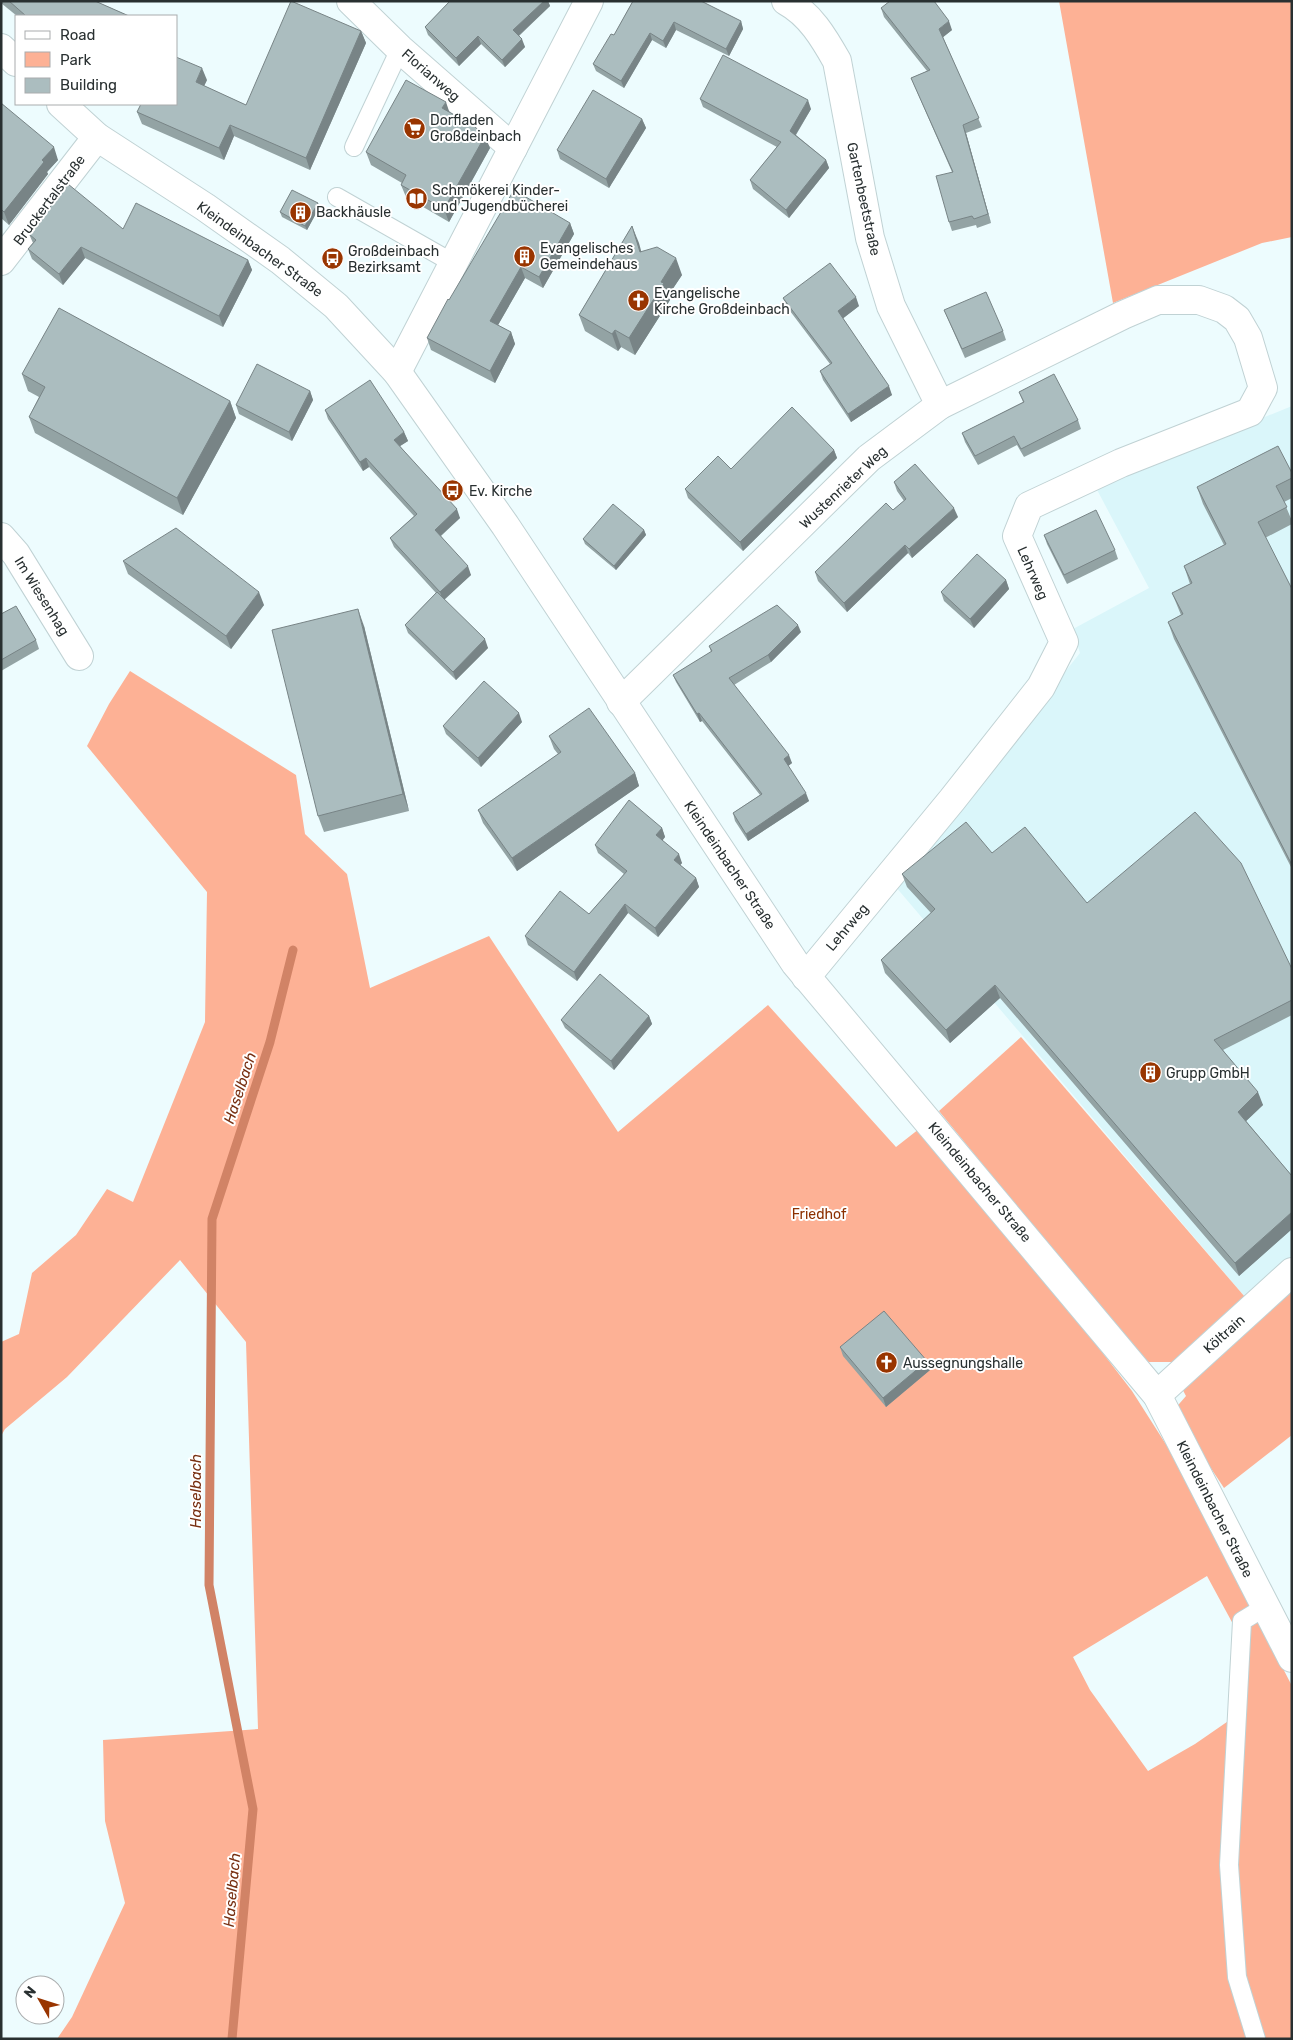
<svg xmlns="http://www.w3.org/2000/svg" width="1293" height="2040" viewBox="0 0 1293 2040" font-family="Rubik,sans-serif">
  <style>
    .built { fill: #daf6fa }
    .green { fill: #fdb195; fill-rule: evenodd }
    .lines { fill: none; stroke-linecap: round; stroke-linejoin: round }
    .stream { stroke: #d18366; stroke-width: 9 }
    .service-casing { stroke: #c0d2d4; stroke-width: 20 }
    .minor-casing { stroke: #c0d2d4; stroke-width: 30 }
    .tertiary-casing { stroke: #c0d2d4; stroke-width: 30 }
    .service { stroke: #fff; stroke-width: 18 }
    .minor { stroke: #fff; stroke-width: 28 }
    .tertiary { stroke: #fff; stroke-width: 28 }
    .wall { fill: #93a3a4 }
    .shaded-wall { fill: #788486 }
    .building { fill: #abbdbf; stroke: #788486 }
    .labels { text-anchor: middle; stroke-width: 4; stroke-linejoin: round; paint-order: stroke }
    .street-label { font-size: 14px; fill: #293031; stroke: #fff }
    .poi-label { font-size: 14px; fill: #293031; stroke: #fff; text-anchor: start }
    .park-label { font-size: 14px; fill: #8c3000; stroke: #fff }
    .water-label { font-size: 15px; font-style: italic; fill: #783012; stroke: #fff }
  </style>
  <rect width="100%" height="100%" fill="#edfcfe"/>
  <polygon class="built" points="1292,406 1292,1283 1251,1304 895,886 1080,653 1073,629 1149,588 1095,486"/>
  <g class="green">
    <polygon points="1059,1 1292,1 1292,237 1262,243 1113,303"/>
    <path d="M130,671L296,775L305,834L347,874L370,988L489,936L618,1132L768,1005L896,1147L919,1129L1062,1300L1132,1391L1174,1457L1292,1686V2039H57L72,2017L125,1903L105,1821L103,1740L258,1729L246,1342L180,1260L67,1377L5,1429L1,1436V1342L19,1334L32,1273L76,1235L107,1189L133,1202L205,1022L207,892L87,746L109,704ZM1207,1576L1240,1637L1237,1715L1195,1744L1148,1771L1090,1690L1073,1657Z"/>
    <polygon points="1021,1037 1251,1304 1173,1362 1149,1362 1141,1358 939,1111"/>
    <polygon points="1292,1283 1292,1435 1224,1488 1173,1411 1186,1396 1178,1381"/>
  </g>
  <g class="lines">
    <polyline class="stream" points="232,2039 253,1809 209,1585 212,1219 270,1042 293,950"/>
    <defs>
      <g id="service">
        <polyline points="354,147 400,49"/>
        <polyline points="337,197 453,263"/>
        <polyline points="1256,2039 1237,1977 1229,1865 1242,1621 1265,1607"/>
      </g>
      <g id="minor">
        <polyline points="351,1 400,49 513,148"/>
        <path d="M786,1C810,14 824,38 837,61L870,238L891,306L940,405"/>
        <polyline points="1,261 97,137"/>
        <polyline points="397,372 589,1"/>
        <polyline points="1,537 16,554 79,656"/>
        <polyline points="621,702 869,458 940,405 1123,315 1158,300 1199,300 1224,309 1237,319 1248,338 1263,388 1250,412 1121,463 1029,506 1017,536 1064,642 1041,687 952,800 806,977"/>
        <polyline points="1157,1395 1292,1272"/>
      </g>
      <g id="tertiary">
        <polyline points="1,48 16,62"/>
        <polyline points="61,104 97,137 205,207 280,260 336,306 397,372 505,525 795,963 1157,1395 1292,1658"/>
      </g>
    </defs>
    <use href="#service" class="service-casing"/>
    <use href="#minor" class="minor-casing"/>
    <use href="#tertiary" class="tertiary-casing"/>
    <use href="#service" class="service"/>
    <use href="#minor" class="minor"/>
    <use href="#tertiary" class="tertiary"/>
  </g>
  <g class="wall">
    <polygon points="1,1 95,1 129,16 17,16 1,3"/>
    <polygon points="450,1 548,1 550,6 519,36 525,47 505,67 481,44 459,66 428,35 425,27"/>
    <polygon points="633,1 741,21 743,29 729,56 676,30 666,48 652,40 624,88 596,71 593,64 614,35"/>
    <polygon points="881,8 952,30 943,37 982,127 966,133 991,223 977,228 976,225 952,231 949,222 952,172 911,78 927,71 884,17"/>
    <polygon points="361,31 366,43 310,170 234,136 224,160 142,124 137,112 207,80 204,86 246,105"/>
    <polygon points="700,99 811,109 796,135 826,160 829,168 789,218 753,189 750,180 777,147 703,107"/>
    <polygon points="1,103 58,160 47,172 48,174 9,225 1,218"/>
    <polygon points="450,113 490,148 449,222 406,197 401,185 402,183 371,165 366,152"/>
    <polygon points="642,119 646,128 609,188 560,159 557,150"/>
    <polygon points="319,208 307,230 282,217 280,212"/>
    <polygon points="570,223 574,234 543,288 525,278 498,325 511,332 515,344 495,383 431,350 427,338 449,300"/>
    <polygon points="632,226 641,252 682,275 668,296 670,300 635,355 621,347 618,351 585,331 579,315"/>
    <polygon points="123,229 248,260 252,270 223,327 85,258 63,285 32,259 28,249 33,243 29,234"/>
    <polygon points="783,298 859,306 843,318 892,395 851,422 823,380 820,371 830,364 787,307"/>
    <polygon points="944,310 1003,331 1006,340 965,358"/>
    <polygon points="22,374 230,401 236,418 183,515 35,433 29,417 39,397 28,391"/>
    <polygon points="310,391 313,400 292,441 239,414 236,405"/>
    <polygon points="1019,392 1078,420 1081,429 1024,457 1017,445 978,465 965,442 962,433 1023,402"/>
    <polygon points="325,410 404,432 408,441 400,446 460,518 441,536 471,575 444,599 488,648 456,680 408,633 405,625 436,593 394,547 390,538 414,516 369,467 363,471 328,419"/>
    <polygon points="834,450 837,458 743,551 688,498 685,489 731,469"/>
    <polygon points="1292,473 1292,498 1284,502 1292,521 1292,524 1265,538 1292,589 1292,869 1174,639 1168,622 1181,615 1172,593 1190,584 1184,566 1224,545 1203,504 1197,487"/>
    <polygon points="894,482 958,517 912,558 908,553 847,612 818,581 815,572 904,501 897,491"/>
    <polygon points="644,530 646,535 616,570 585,544 583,539"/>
    <polygon points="1044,535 1115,550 1118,559 1067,584 1047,544"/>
    <polygon points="123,561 264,605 231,649 128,574"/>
    <polygon points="1006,580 1009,589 974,628 944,601 941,592"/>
    <polygon points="1,614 36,640 39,649 1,671"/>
    <polygon points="364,626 409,811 324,832 318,816"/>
    <polygon points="801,632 771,662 734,685 792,763 788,766 809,801 748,841 735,821 733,813 760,795 702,721 700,722 676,682 673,675 711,652 709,646"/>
    <polygon points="522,722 481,767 446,734 443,726"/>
    <polygon points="549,736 635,773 639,786 517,871 483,823 478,810 558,754 554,749"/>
    <polygon points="662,828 665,837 662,840 682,863 680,865 696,878 699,887 658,937 628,913 577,981 528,945 525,936 589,914 624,874 598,853 595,845"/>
    <polygon points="992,853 1087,903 1292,969 1292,1015 1223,1050 1263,1105 1246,1121 1292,1176 1292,1229 1239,1276 1000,998 950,1043 885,973 881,960 931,913 907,887 902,874"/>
    <polygon points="649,1016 652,1024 614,1070 565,1028 561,1020"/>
    <polygon points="840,1347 927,1361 930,1370 886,1407 843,1356"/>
  </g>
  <g class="shaded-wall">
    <polygon points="544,1 548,1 550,6 516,38 513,30"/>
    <polygon points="741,21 743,29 729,56 726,49"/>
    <polygon points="949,21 952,30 942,38 939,29"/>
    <polygon points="674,22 676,30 666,48 663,41"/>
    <polygon points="361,31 366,43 310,170 306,158"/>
    <polygon points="650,33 652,40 624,88 621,81"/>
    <polygon points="478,36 481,44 459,66 456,58"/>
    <polygon points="522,39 525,47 505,67 502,60"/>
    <polygon points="202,68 207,80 200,94 196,82"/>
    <polygon points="808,100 811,109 793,139 790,131"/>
    <polygon points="446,102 450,114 442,108"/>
    <polygon points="642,119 646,128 609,188 606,179"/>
    <polygon points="230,125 234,136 224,160 219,148"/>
    <polygon points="963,125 966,133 991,223 988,214"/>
    <polygon points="485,136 490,148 449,222 444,209"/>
    <polygon points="54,147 58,160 47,172 48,174 9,225 4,212 42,160"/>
    <polygon points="826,160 829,168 789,218 786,210"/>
    <polygon points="318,203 319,208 307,230 305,226"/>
    <polygon points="570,223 574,234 543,288 539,277"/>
    <polygon points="632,226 639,243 646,269 640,252"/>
    <polygon points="81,247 85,258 63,285 59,274"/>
    <polygon points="676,258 682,275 668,296 670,300 635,355 629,338 661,282"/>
    <polygon points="248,260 252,270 223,327 219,316"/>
    <polygon points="521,267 525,278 494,332 490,321"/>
    <polygon points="856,297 859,306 841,320 838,311"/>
    <polygon points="615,330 621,347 618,351 612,334"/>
    <polygon points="511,332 515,344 495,383 490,371"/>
    <polygon points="889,386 892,395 851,422 848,414"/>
    <polygon points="310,391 313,400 292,441 289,432"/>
    <polygon points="230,401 236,418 183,515 177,498"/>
    <polygon points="404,432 408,441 397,448 394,440"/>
    <polygon points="834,450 837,458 743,551 740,542"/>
    <polygon points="366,458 369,467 363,471 360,462"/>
    <polygon points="954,508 958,517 912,558 909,549"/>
    <polygon points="457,509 460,518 438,538 435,530"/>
    <polygon points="644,530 646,535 616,570 614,566"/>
    <polygon points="905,545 908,553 847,612 844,603"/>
    <polygon points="468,566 471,575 443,601 440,592"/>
    <polygon points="1006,580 1009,589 974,628 970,619"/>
    <polygon points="259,592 264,605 231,649 226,636"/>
    <polygon points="358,609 364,626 409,811 403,794"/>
    <polygon points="798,625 801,632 771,662 768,655"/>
    <polygon points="485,639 488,648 456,680 453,672"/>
    <polygon points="519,713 522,722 481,767 478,758"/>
    <polygon points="699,713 702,721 700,722 697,714"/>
    <polygon points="789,755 792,763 787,767 784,759"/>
    <polygon points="635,773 639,786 517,871 512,858"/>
    <polygon points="806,793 809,801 748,841 746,834"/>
    <polygon points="662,828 665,837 660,844 656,835"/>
    <polygon points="679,854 682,863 677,869 674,860"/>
    <polygon points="696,878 699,887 658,937 655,928"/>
    <polygon points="625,904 628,913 577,981 574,972"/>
    <polygon points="995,985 1000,998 950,1043 946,1030"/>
    <polygon points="649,1016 652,1024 614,1070 611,1061"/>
    <polygon points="1258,1092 1263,1105 1243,1124 1238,1112"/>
    <polygon points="1292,1212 1292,1229 1239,1276 1235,1263"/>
    <polygon points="927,1361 930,1370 886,1407 883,1398"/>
  </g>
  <g class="building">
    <polygon points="9,1 95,1 129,16 26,16"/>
    <polygon points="291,1 361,31 306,158 230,125 219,148 137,112 141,104 176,104 176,57 202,68 196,82 246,105"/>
    <polygon points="450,1 544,1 513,30 522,39 502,60 478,36 456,58 425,27"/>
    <polygon points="633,1 701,1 741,21 726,49 674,22 663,41 650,33 621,81 593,64 611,34 614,35"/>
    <polygon points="890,1 934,1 949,21 939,29 979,118 963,125 988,214 974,219 972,216 949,222 936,176 953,172 911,78 930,70 881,8"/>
    <polygon points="723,55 808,100 790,131 826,160 786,210 750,180 781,142 700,99"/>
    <polygon points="406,80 446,102 442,108 474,126 485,136 444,209 401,185 406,175 366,152"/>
    <polygon points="593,90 642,119 606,179 557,150"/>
    <polygon points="1,103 54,147 42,160 44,162 4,212 1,209"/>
    <polygon points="68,184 123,229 136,203 248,260 219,316 81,247 59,274 28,249 36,240 29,234"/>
    <polygon points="292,190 318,203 305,226 280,212"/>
    <polygon points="514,190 570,223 539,277 521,267 490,321 511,332 490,371 427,338 448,299 449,300"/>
    <polygon points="632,226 640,252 657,247 676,258 661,282 664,283 629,338 615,330 612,334 579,315"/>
    <polygon points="830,263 856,297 838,311 889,386 848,414 820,371 832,363 783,298"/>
    <polygon points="986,292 1003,331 962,349 944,310"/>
    <polygon points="59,308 230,401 177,498 29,417 45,387 22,374"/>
    <polygon points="257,364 310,391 289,432 236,405"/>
    <polygon points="1054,374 1078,420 1021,449 1014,436 975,456 962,433 1024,402 1019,392"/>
    <polygon points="370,380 404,432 394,440 457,509 435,530 468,566 440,592 390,538 417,514 366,458 360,462 325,410"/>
    <polygon points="792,407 834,450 740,542 685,489 718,456 731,469"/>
    <polygon points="1278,446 1292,473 1292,478 1276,486 1287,507 1258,522 1292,589 1292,865 1168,622 1183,614 1172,593 1192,583 1184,566 1226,544 1197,487"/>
    <polygon points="915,464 954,508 909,549 905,545 844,603 815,572 886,503 893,510 906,499 894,482"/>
    <polygon points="613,504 644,530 614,566 583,539"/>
    <polygon points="1096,510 1115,550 1064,575 1044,535"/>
    <polygon points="176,528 259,592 226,636 123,561"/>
    <polygon points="977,554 1006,580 970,619 941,592"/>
    <polygon points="437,592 485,639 453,672 405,625"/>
    <polygon points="777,605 798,625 768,655 729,678 789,755 784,759 806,793 746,834 733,813 762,794 699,713 697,714 673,675 712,651 709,646"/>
    <polygon points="16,606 36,640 1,660 1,614"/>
    <polygon points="358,609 403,794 318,816 272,630"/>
    <polygon points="484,681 519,713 478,758 443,726"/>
    <polygon points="589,708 635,773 512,858 478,810 561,752 549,736"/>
    <polygon points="629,800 662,828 656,835 679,854 674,860 696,878 655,928 625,904 574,972 525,936 560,891 589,914 627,871 595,845"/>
    <polygon points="1195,812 1241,863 1292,969 1292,1000 1214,1040 1258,1092 1238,1112 1292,1176 1292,1212 1235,1263 995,985 946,1030 881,960 935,909 902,874 966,822 992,853 1025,827 1087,903"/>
    <polygon points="600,974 649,1016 611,1061 561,1020"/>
    <polygon points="884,1311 927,1361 883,1398 840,1347"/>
  </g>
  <defs>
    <symbol id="supermarket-disc" viewBox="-11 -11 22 22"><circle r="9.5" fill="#993500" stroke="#fff"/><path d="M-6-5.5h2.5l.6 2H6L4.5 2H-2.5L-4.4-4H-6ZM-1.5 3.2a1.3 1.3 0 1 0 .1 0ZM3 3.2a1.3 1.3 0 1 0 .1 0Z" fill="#fff"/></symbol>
    <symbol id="library-disc" viewBox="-11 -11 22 22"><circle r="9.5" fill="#993500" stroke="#fff"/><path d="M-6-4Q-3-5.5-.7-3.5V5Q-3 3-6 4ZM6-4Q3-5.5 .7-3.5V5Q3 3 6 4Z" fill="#fff"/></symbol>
    <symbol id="building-disc" viewBox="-11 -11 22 22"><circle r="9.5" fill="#993500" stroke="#fff"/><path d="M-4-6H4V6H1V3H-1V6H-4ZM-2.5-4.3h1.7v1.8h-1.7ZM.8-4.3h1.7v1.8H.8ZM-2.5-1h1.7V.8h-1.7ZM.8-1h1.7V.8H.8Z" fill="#fff"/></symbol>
    <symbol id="bus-disc" viewBox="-11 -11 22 22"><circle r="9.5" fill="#993500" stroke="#fff"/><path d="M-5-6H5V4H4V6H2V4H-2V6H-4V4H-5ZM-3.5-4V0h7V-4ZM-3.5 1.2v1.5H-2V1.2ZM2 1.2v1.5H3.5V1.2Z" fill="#fff"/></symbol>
    <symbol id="church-disc" viewBox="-11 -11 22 22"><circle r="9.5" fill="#993500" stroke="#fff"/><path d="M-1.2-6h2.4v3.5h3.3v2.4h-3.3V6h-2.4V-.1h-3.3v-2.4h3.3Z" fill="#fff"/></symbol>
  </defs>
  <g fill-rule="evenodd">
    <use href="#supermarket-disc" x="402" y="116" width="25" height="25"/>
    <use href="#library-disc" x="404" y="186" width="25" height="25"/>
    <use href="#building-disc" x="288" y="200" width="25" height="25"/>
    <use href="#building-disc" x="512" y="244" width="25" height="25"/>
    <use href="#bus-disc" x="320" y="246" width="25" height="25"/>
    <use href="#church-disc" x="626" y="288" width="25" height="25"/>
    <use href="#bus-disc" x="440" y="478" width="25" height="25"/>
    <use href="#building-disc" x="1138" y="1060" width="25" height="25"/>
    <use href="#church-disc" x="874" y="1350" width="25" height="25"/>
  </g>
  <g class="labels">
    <g class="street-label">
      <text transform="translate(431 75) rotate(41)" y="5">Florianweg</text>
      <text transform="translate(864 199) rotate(78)" y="5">Gartenbeetstraße</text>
      <text transform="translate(49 200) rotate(-53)" y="5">Bruckertalstraße</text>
      <text transform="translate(260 249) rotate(36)" y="5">Kleindeinbacher Straße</text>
      <text transform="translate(843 487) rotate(-43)" y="5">Wustenrieter Weg</text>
      <text transform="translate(1033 573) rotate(66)" y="5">Lehrweg</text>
      <text transform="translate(42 596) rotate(58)" y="5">Im Wiesenhag</text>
      <text transform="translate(730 865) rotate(56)" y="5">Kleindeinbacher Straße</text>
      <text transform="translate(847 927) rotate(-50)" y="5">Lehrweg</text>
      <text transform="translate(980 1182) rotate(50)" y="5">Kleindeinbacher Straße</text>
      <text transform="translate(1224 1334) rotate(-42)" y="5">Költrain</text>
      <text transform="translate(1215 1509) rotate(63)" y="5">Kleindeinbacher Straße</text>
    </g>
    <g class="poi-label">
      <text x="430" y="125">Dorfladen<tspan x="430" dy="16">Großdeinbach</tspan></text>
      <text x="432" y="195">Schmökerei Kinder-<tspan x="432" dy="16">und Jugendbücherei</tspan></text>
      <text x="316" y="217">Backhäusle</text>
      <text x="540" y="253">Evangelisches<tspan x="540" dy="16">Gemeindehaus</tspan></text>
      <text x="348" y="256">Großdeinbach<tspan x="348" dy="16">Bezirksamt</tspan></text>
      <text x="654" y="298">Evangelische<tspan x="654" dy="16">Kirche Großdeinbach</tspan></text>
      <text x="469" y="496">Ev. Kirche</text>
      <text x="1166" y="1078">Grupp GmbH</text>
      <text x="903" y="1368">Aussegnungshalle</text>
    </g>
    <g class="park-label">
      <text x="819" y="1219">Friedhof</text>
    </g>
    <g class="water-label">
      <text transform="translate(240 1088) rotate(-72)" y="5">Haselbach</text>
      <text transform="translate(196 1491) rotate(-90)" y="5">Haselbach</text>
      <text transform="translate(232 1890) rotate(-85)" y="5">Haselbach</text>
    </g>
  </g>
  <rect width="1293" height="2040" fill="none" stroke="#293031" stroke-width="5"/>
  <rect x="15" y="15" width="162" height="90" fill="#ffffff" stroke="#a9acad"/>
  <rect x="25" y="31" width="25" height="8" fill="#ffffff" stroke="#a9acad"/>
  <text x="60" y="40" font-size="15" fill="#293031">Road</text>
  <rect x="25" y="52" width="25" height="15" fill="#fdb195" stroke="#a9acad"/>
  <text x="60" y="65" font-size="15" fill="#293031">Park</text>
  <rect x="25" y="78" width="25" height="15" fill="#abbdbf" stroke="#a9acad"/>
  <text x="60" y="90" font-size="15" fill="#293031">Building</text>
  <g transform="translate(40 2000) rotate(309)"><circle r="24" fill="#ffffff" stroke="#a9acad"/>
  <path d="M0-4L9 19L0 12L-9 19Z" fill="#993500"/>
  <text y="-8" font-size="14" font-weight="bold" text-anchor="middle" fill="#293031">N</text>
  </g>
</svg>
